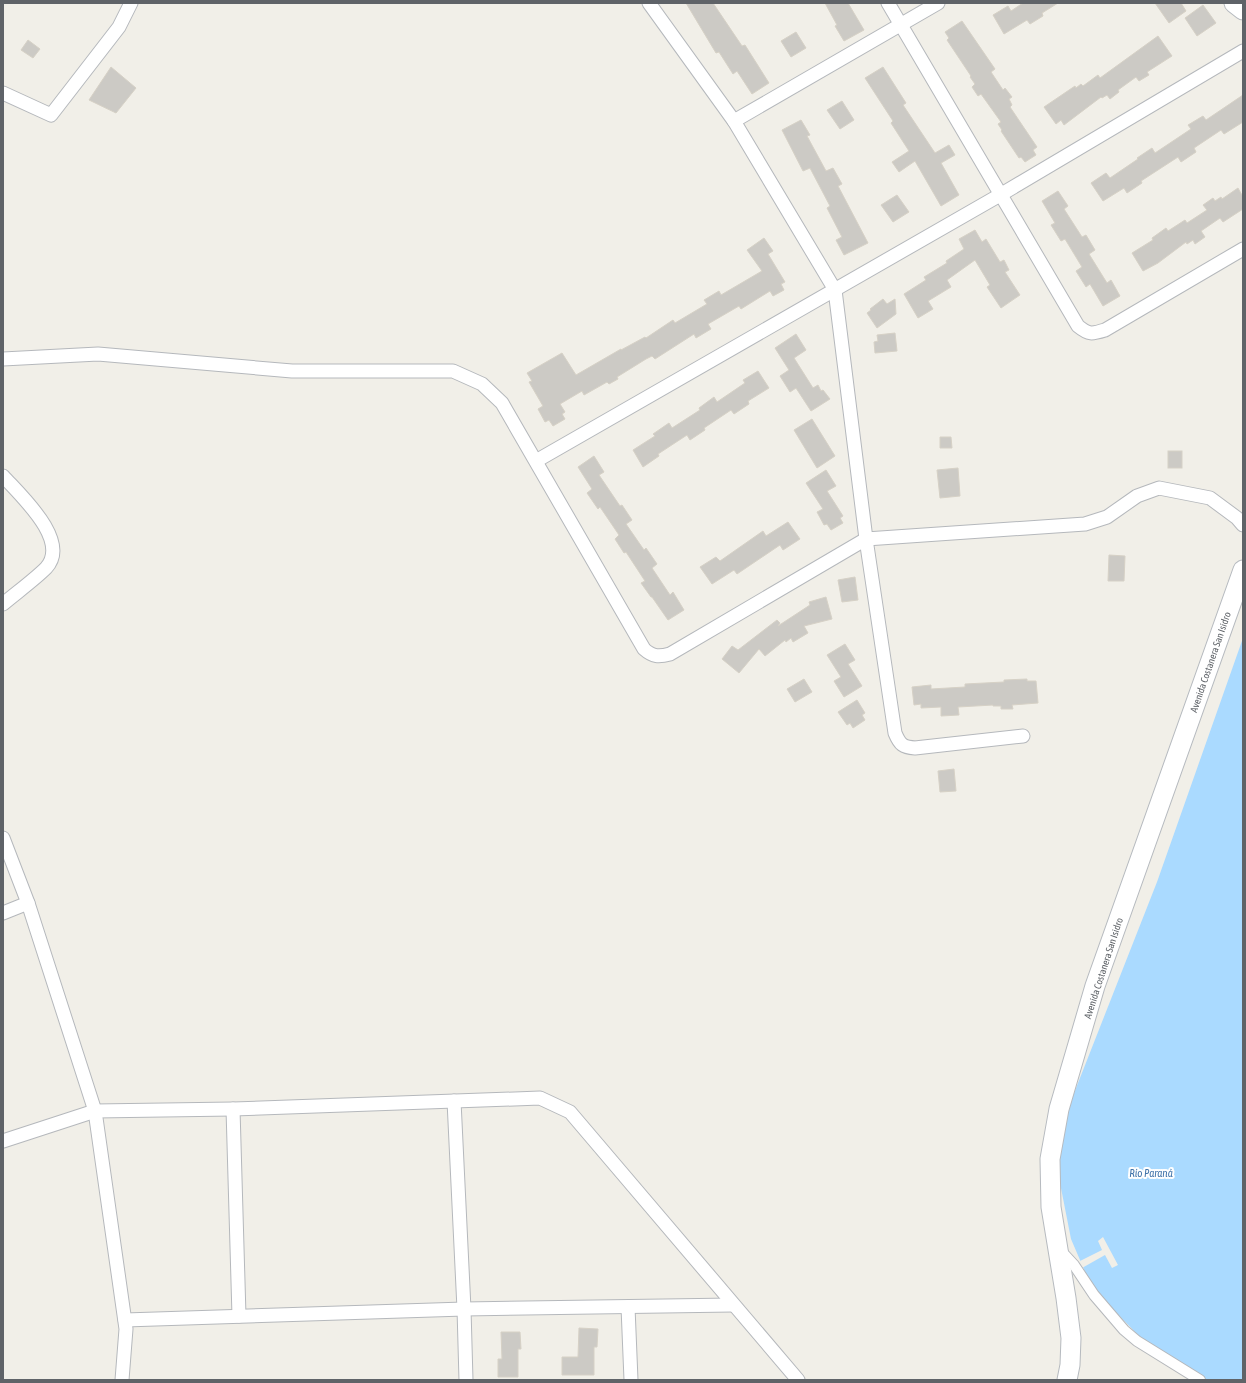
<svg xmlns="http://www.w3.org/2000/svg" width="1246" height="1383" viewBox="0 0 1246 1383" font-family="'Asap Condensed',sans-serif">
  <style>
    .water { fill: #aadaff }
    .pier { fill: #f1efe8 }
    .building { fill: #cccac5; stroke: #d6d1c6 }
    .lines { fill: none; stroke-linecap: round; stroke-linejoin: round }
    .pedestrian-casing { stroke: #b5b8bc; stroke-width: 12 }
    .minor-casing { stroke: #b5b8bc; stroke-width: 15 }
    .secondary-casing { stroke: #b6babf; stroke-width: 21 }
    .pedestrian { stroke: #fff; stroke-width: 10 }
    .minor { stroke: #fff; stroke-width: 13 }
    .secondary { stroke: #fff; stroke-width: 19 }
    .labels { text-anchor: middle; stroke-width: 4; stroke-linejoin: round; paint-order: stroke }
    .street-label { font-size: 10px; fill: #5f6368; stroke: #fff }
    .water-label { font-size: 11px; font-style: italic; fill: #4174aa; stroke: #fff }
  </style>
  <rect width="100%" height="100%" fill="#f1efe8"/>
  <polygon class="water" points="1243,638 1243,1380 1206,1380 1175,1361 1141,1338 1101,1297 1089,1281 1071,1239 1060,1183 1059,1153 1067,1111 1157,882"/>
  <polygon class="pier" points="1103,1237 1118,1265 1112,1268 1105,1255 1082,1268 1080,1261 1102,1250 1098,1241"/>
  <g class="building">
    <polygon points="686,3 713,3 742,46 745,45 769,83 752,94 737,71 733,74 719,52 716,53"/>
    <polygon points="825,3 848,3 864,30 844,41 835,26 837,25"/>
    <polygon points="1023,3 1058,3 1042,13 1043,16 1030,24 1027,20 1004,34 993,15 1008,6 1011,11"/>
    <polygon points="1155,3 1181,3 1186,11 1169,23"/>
    <polygon points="1203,5 1216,23 1197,36 1185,18"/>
    <polygon points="962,21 995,69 991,72 1003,90 1005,88 1012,97 1009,99 1012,105 1010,107 1037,147 1033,150 1036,155 1025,162 1021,157 1019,158 1001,131 1002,130 998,124 1001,122 981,94 978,96 972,87 975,84 970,77 971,76 947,40 949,38 945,32"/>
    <polygon points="796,32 806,48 791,57 781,41"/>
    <polygon points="1158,36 1172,56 1147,72 1149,75 1139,81 1136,77 1118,90 1119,92 1110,99 1107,95 1102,98 1101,97 1064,125 1061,120 1056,124 1044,107 1075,86 1076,88 1081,84 1083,86 1098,75 1100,78"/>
    <polygon points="28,40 40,49 33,58 21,50"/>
    <polygon points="111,67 136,88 116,113 89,100"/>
    <polygon points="883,67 906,103 903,105 935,153 949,145 955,155 941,163 959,195 941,206 915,161 899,172 892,162 909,151 891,123 893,121 865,78"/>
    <polygon points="1243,95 1243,122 1224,134 1221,130 1194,148 1196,152 1181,162 1178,157 1141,181 1142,183 1127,193 1124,188 1103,201 1091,183 1106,173 1110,178 1138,159 1137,158 1152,148 1155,153 1191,129 1188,125 1203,116 1206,120"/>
    <polygon points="842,101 854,120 840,129 827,110"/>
    <polygon points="801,120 810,135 807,136 826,171 833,168 842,184 838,186 868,243 844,255 836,240 842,237 827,208 830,206 810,168 803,171 782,130"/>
    <polygon points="1238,188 1243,197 1243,209 1223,222 1220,218 1201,231 1205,237 1195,244 1193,240 1187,244 1186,242 1158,263 1143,271 1132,253 1153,240 1152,238 1166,228 1168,231 1185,220 1187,223 1207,210 1203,205 1213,198 1215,201 1221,197 1222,199"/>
    <polygon points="1058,191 1068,206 1064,209 1082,237 1086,235 1095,250 1089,254 1107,283 1111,280 1120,296 1103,306 1090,284 1086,287 1076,271 1082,267 1065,239 1061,241 1051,225 1055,223 1042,201"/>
    <polygon points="897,195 909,212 893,222 881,205"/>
    <polygon points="975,230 982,242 986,239 1000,262 1004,260 1009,270 1005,272 1020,295 1001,308 987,287 990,285 975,260 947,280 951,287 928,301 933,309 918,318 904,294 926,280 924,277 947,263 946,261 964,249 959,239"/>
    <polygon points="764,238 773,251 768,254 785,282 781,284 784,290 773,296 770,291 741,309 739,306 708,324 711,329 696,338 694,334 655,359 652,356 646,359 617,377 618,379 609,384 607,382 584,395 582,391 560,404 565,412 562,414 565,419 553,426 549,420 545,422 538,409 543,406 529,382 532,381 527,373 562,353 576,375 621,349 621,350 645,337 646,338 673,320 675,323 707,304 704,300 719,291 721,295 762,271 747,250"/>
    <polygon points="883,299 887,304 895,299 896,314 877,328 867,313 871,310 870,309"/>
    <polygon points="895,333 897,351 875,353 874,342 878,341 877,335"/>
    <polygon points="796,334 806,350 794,358 813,388 818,385 821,391 823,390 830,399 811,411 796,388 790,392 780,376 789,370 775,348"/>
    <polygon points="758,371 769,388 748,401 749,404 734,414 731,410 704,428 705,430 690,440 687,435 658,454 659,456 643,467 633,450 655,436 653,434 669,423 672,428 700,410 699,408 714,397 717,402 745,383 743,380"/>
    <polygon points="812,419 835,456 817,468 794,430"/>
    <polygon points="940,437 951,437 952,448 940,448"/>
    <rect x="1168" y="451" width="14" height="17"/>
    <polygon points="594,456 604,472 599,475 620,506 622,505 632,520 626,524 644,550 646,548 657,564 652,568 670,595 673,592 684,610 668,620 652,597 651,597 641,583 645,581 626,552 624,553 615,539 619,535 600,507 598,509 587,493 592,489 578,467"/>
    <polygon points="958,468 960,496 940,498 937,470"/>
    <polygon points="826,470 836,486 827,491 843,516 840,518 843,523 831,530 827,524 824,525 817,512 823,509 806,483"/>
    <polygon points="788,522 800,539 783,550 780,545 737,574 734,570 712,584 700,567 716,557 720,561 763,531 766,536"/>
    <polygon points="1109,555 1125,556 1124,581 1108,581"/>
    <polygon points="855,577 858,600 842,602 838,580"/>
    <polygon points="826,597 832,619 804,626 808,633 793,642 791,638 786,642 785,640 765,656 759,649 739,673 722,659 732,646 738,650 777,620 780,623 778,626 810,605 809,602"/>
    <polygon points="845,644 855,660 848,664 862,686 844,697 834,681 841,677 827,655"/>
    <polygon points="804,679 812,692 795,702 787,689"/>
    <polygon points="1027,679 1027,681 1036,681 1038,703 1012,705 1013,709 1001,709 1001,706 993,706 993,705 958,707 959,715 941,716 941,707 921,708 921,704 914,705 912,687 931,685 931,689 965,687 965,684 1004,682 1004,680"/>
    <polygon points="857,700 865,713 862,715 865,720 853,728 850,723 847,725 838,712"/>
    <polygon points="954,769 956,791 940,792 938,771"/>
    <polygon points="579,1328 598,1329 597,1347 594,1347 594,1375 562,1375 562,1357 578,1357"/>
    <polygon points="501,1332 520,1332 521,1349 518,1349 518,1377 498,1377 498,1359 502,1359"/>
  </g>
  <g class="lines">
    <defs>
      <polyline id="pedestrian" points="1061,1251 1074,1265 1094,1295 1124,1330 1137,1341 1200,1380"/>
      <g id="minor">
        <path d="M649,3L734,121L835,290L866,539L895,733C900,745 903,747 915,748L1023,736"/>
        <path d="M888,3L1078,326C1089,335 1092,334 1105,330L1243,249"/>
        <polyline points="3,93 51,115 119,27 131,3"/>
        <polyline points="734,121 938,3"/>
        <path d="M3,359L98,354L292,371H453L482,384L502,403L644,649C653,657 659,657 670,654L866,539L1085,524L1107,517L1137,496L1159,488L1210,498L1237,518L1243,525"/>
        <polyline points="536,461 1000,195 1243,51"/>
        <path d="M3,476C21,496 71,541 46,568C34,580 16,593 3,604"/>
        <polyline points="3,838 28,903 95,1111 126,1329 122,1380"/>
        <polyline points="3,913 28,903"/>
        <polyline points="454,1101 464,1309 466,1380"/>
        <polyline points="233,1109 239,1316"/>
        <polyline points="3,1141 95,1111 233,1109 540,1098 570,1112 798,1380"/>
        <polyline points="628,1307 631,1380"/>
        <polyline points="125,1320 464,1309 733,1305"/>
      </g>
      <g id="secondary">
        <polyline points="1234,3 1243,10"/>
        <polyline points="1067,1380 1070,1365 1071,1338 1066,1298 1051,1207 1050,1159 1059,1109 1095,986 1243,570"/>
      </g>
    </defs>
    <use href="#pedestrian" class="pedestrian-casing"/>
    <use href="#minor" class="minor-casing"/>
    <use href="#secondary" class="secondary-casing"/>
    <use href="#pedestrian" class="pedestrian"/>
    <use href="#minor" class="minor"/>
    <use href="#secondary" class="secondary"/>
  </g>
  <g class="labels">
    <g class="street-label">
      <text transform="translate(1210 662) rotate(-71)" y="4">Avenida Costanera San Isidro</text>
      <text transform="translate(1103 968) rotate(-72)" y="4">Avenida Costanera San Isidro</text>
    </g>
    <g class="water-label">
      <text x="1151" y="1177">Río Paraná</text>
    </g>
  </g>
  <rect width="1246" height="1383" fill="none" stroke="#5f6368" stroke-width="8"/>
</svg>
